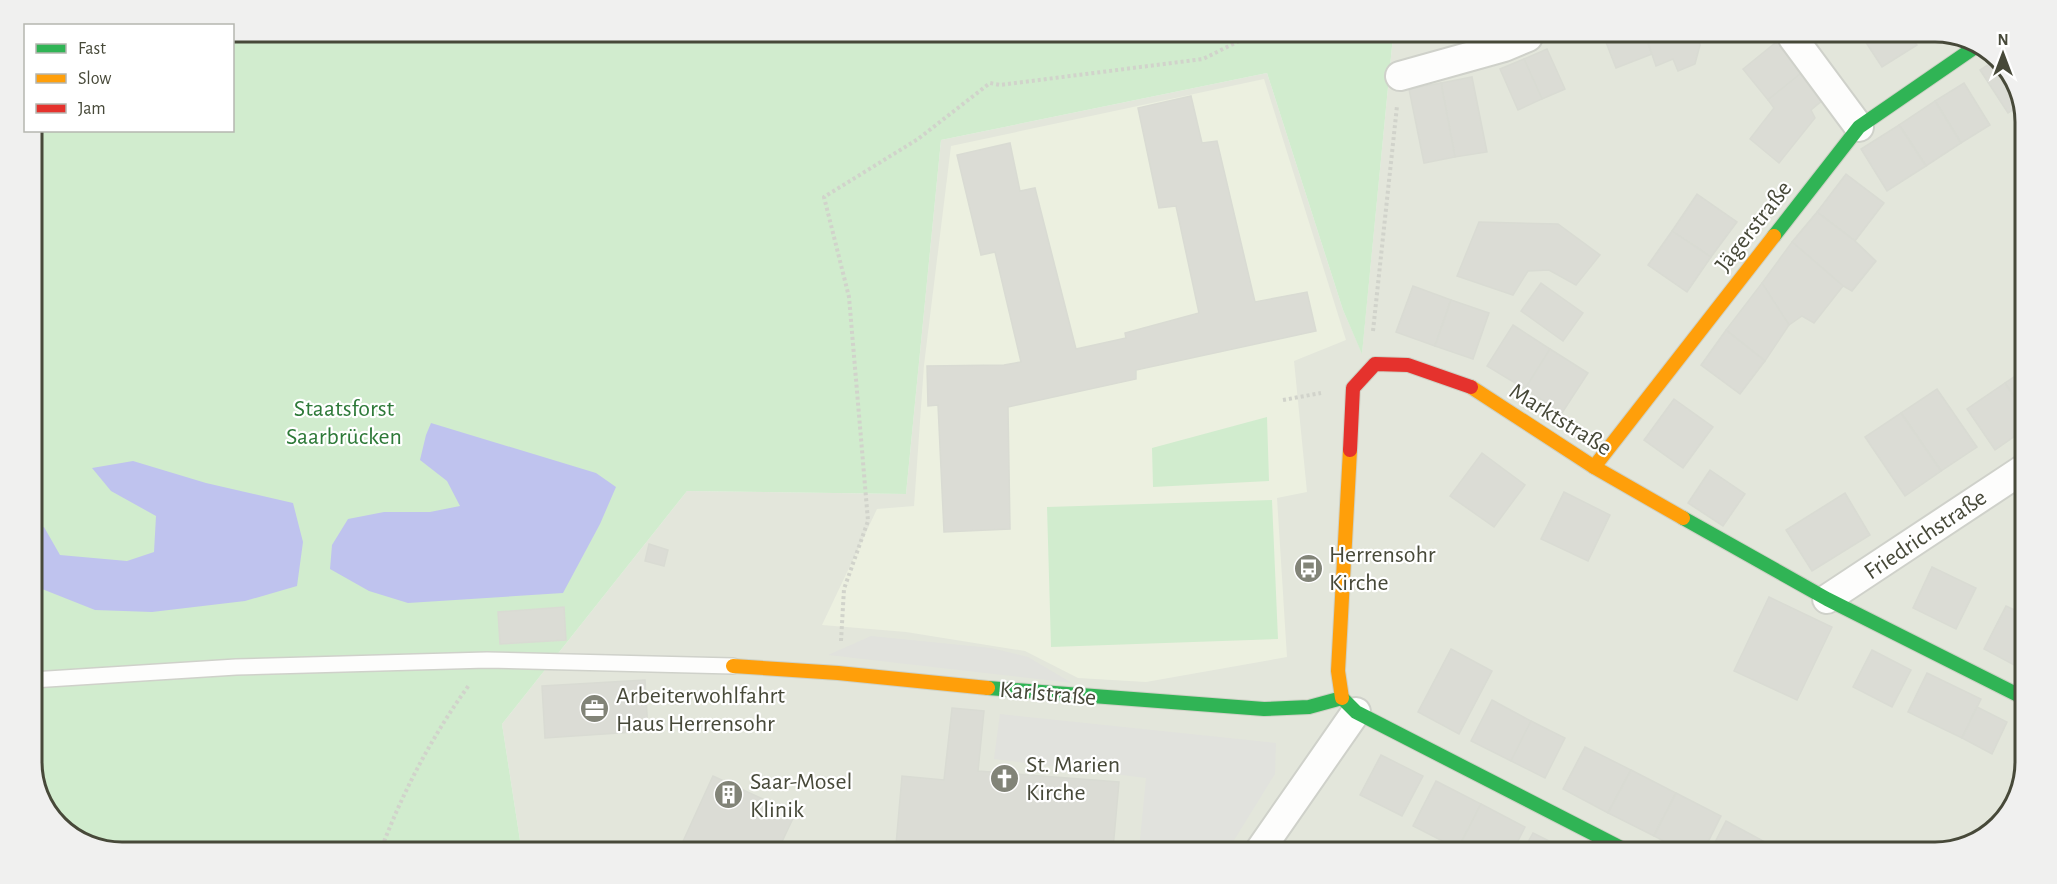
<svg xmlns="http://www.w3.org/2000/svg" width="2057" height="884" viewBox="0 0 2057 884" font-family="'Alegreya Sans',sans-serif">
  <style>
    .residential { fill: #e3e6db }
    .education { fill: #ecf0e0 }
    .green { fill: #d1ecce }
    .parking { fill: #e1e2dd }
    .water { fill: #bfc3ee }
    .building { fill: #dbdcd5; stroke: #d9dbd3; stroke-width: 1.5 }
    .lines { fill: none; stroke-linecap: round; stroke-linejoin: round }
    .lane-casing { stroke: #cfd1ca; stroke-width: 18 }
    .street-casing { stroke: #cfd1ca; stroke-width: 32 }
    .fast-casing { stroke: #ced1c5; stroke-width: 16 }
    .slow-casing { stroke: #ced1c5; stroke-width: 16 }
    .jam-casing { stroke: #ced1c5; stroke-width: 16 }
    .path { stroke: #d1d3cb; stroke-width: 4; stroke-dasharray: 3 3; stroke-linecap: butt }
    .lane { stroke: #fdfdfc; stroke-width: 15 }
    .street { stroke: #fdfdfc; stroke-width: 28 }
    .fast { stroke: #30b455; stroke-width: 14 }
    .slow { stroke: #ff9f0a; stroke-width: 14 }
    .jam { stroke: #e5322d; stroke-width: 14 }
    .labels { text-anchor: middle; stroke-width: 4.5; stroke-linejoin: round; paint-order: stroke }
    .street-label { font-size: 24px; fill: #474939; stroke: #fff }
    .park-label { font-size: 24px; fill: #2d7938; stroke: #fff }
    .poi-label { font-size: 24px; fill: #474939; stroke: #fff; text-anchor: start }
    .rim { fill: none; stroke: #474939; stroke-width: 3 }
  </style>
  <rect width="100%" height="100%" fill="#f1f3ed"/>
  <polygon class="residential" points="1393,36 1969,38 2007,67 2025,116 2019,796 1986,837 1935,852 521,847 502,724 687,491 906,494 941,140 1267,73 1343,310 1362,353"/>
  <polygon class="education" points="1264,79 1346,340 1294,361 1307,492 1277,498 1287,657 1146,682 1078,678 1025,651 906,632 822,625 877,509 914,506 924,365 951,146"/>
  <g class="green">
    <polygon points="233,32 1393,36 1362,354 1343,310 1267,73 941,140 906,494 687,491 502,724 521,847 88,846 50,817 32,768 32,131 232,130"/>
    <polygon points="1267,417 1269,481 1153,487 1152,448"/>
    <polygon points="1272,500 1278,639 1051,647 1047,507"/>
  </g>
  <g class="parking">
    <polygon points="871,636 991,648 1028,657 1072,683 828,655"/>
    <polygon points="1000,714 1276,743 1275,774 1228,850 1139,850 1146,778 994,759"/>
  </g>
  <g class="water">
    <polygon points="431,423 596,473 616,487 600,524 563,593 408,603 369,591 330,569 332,545 348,519 384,512 430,512 460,506 447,481 420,460 426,435"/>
    <polygon points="133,461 206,483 293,503 303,542 297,586 245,601 152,612 95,610 32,585 32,530 44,527 60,555 127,561 154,552 156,516 111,491 92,468"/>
  </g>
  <g class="building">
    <polygon points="1604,37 1646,37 1652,54 1616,68"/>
    <polygon points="1646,37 1682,37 1684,41 1697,37 1700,45 1695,64 1678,71 1673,59 1656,66"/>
    <polygon points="1863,38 1912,38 1917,45 1882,67"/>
    <polygon points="1780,39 1805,70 1768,100 1743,69"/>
    <polygon points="1547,49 1565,89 1542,99 1524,59"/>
    <polygon points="1524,59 1542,99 1518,110 1500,69"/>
    <polygon points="1997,59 2007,67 2021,105 2008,113 1980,70"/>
    <polygon points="1805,70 1824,99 1811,110 1815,118 1779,163 1750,139 1774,108 1768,100"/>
    <polygon points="1472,77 1487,152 1455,157 1441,83"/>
    <polygon points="1441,83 1455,157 1424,163 1409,89"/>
    <polygon points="1964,83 1990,125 1961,143 1935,101"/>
    <polygon points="1191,96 1202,143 1217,141 1255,302 1307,292 1316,331 1136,370 1136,379 1008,407 1010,529 944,532 938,405 928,406 927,366 1004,365 1021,362 995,252 981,255 957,155 1010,143 1020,191 1035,188 1076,349 1126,338 1125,333 1199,313 1176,206 1159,208 1138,108"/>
    <polygon points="1935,101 1961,143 1926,166 1899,125"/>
    <polygon points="1899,125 1926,166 1887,191 1861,149"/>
    <polygon points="1846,174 1884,203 1855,241 1817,212"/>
    <polygon points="1697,194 1737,222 1711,257 1672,231"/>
    <polygon points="1817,212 1855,241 1876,261 1852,291 1843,286 1792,242"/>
    <polygon points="1479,222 1558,224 1600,255 1576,285 1549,270 1528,271 1513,295 1457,276"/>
    <polygon points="1672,231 1711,257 1687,292 1648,265"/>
    <polygon points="1792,242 1843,286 1814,323 1802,316 1789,325 1762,283"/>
    <polygon points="1541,283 1583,313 1563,341 1521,311"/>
    <polygon points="1762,283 1789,325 1765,361 1726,330"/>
    <polygon points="1413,286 1451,300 1435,346 1396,332"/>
    <polygon points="1451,300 1489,313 1473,359 1435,346"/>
    <polygon points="1513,325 1550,349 1525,389 1487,366"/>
    <polygon points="1726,330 1765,361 1740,394 1701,365"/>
    <polygon points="1550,349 1588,373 1562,413 1525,389"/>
    <polygon points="2023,371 2022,408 2005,383"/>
    <polygon points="2005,383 2022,408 2022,431 1995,450 1967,409"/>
    <polygon points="1937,389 1977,447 1941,471 1901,413"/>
    <polygon points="1674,399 1713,427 1683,468 1644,440"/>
    <polygon points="1901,413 1941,471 1905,496 1865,437"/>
    <polygon points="1482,453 1525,485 1494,527 1450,496"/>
    <polygon points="1710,470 1745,494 1723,526 1688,503"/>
    <polygon points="1564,492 1610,515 1588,561 1541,539"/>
    <polygon points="1845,493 1870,535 1812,571 1786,530"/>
    <polygon points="649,544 668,550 664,566 645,561"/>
    <polygon points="1932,567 1976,588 1956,629 1913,608"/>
    <polygon points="1769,597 1832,627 1797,700 1734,671"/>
    <polygon points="2006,606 2021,613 2020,668 1984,649"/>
    <polygon points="564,607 566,640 500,644 498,612"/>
    <polygon points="1451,649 1492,671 1459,734 1418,712"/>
    <polygon points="1872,650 1911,670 1892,707 1853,687"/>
    <polygon points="1927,673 1981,699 1962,738 1908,712"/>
    <polygon points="645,680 648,731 545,738 542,686"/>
    <polygon points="1492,700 1531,721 1511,761 1471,741"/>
    <polygon points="1977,707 2007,722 1992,754 1962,738"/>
    <polygon points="952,708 984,711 978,771 1119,782 1113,849 938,849 896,845 902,776 944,780"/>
    <polygon points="1531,721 1565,738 1545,778 1511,761"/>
    <polygon points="1585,747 1631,770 1608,813 1563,789"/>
    <polygon points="1381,755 1423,776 1402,816 1360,795"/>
    <polygon points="1631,770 1676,793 1654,836 1608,813"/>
    <polygon points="713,776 795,814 779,848 680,848"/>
    <polygon points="1436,781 1481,804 1458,849 1413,826"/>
    <polygon points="1676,793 1721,816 1703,852 1684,852 1654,836"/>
    <polygon points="1481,804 1525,827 1513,851 1462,851 1458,849"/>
    <polygon points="1726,821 1765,842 1760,852 1710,852"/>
    <polygon points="1533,833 1569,851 1523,851"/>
  </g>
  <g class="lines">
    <defs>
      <polyline id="lane" points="32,680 236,667 487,660 733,666"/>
      <g id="street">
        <polyline points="1793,38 1859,127"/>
        <polyline points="1400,76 1504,47 1528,37"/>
        <polyline points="1827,599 2022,470"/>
        <polyline points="1260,850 1356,712"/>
      </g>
      <g id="fast">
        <polyline points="1774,236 1859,127 1978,45"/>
        <polyline points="1683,518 1827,599 2020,696"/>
        <polyline points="988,688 1264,709 1309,707 1342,698"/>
        <polyline points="1342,698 1356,712 1627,851"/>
      </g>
      <g id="slow">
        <polyline points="1471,387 1594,467 1683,518"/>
        <polyline points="1594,467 1774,236"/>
        <polyline points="733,666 838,673 988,688"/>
        <polyline points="1342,698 1338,671 1350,450"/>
      </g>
      <polyline id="jam" points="1350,450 1353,388 1375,364 1408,365 1471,387"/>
    </defs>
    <use href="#lane" class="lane-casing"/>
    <use href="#street" class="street-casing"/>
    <use href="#fast" class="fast-casing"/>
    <use href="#slow" class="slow-casing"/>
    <use href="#jam" class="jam-casing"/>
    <g class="path">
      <polyline points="1373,331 1397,106"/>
      <polyline points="1283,400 1321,393"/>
      <polyline points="841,641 844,589 868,521 849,297 824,197 918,139 990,83 1000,85 1203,59 1247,37 1245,36"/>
      <path d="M382,847C404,789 433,735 469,685"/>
    </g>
    <use href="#lane" class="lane"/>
    <use href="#street" class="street"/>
    <use href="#fast" class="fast"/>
    <use href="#slow" class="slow"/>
    <use href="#jam" class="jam"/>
  </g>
  <defs>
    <symbol id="bus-disc" viewBox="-11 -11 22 22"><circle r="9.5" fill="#828478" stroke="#fff"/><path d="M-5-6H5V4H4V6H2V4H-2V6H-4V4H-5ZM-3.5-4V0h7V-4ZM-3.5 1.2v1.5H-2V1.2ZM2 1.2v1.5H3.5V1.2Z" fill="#fff"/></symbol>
    <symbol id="office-disc" viewBox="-11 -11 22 22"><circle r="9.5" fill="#828478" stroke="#fff"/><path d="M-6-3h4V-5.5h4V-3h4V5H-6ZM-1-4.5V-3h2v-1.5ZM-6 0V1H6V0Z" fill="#fff"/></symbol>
    <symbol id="church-disc" viewBox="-11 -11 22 22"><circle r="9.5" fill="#828478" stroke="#fff"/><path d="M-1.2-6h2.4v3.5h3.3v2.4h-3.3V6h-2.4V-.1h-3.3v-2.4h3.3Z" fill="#fff"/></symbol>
    <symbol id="building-disc" viewBox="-11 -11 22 22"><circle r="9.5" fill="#828478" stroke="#fff"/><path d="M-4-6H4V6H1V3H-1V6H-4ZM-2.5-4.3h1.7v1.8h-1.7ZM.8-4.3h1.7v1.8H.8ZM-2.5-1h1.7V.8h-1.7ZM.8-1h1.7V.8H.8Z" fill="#fff"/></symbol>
  </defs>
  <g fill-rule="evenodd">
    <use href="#bus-disc" x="1292" y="552" width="33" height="33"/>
    <use href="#office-disc" x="578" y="692" width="33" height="33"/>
    <use href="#church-disc" x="988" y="762" width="33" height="33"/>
    <use href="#building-disc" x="712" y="778" width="33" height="33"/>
  </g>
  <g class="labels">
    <g class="street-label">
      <text transform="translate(1753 226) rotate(-52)" y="8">Jägerstraße</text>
      <text transform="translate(1561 419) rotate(32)" y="8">Marktstraße</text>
      <text transform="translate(1925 534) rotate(-34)" y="8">Friedrichstraße</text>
      <text transform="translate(1048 693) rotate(5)" y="8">Karlstraße</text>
    </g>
    <g class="park-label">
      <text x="344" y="416">Staatsforst<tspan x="344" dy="28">Saarbrücken</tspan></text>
    </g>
    <g class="poi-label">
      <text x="1329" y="562">Herrensohr<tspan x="1329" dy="28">Kirche</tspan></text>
      <text x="616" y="703">Arbeiterwohlfahrt<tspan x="616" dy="28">Haus Herrensohr</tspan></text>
      <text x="1026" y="772">St. Marien<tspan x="1026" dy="28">Kirche</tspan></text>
      <text x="750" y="789">Saar-Mosel<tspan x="750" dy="28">Klinik</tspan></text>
    </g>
  </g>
  <path d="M0 0H2057V884H0ZM122 42H1935A80 80 0 0 1 2015 122V762A80 80 0 0 1 1935 842H122A80 80 0 0 1 42 762V122A80 80 0 0 1 122 42Z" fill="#f0f0ef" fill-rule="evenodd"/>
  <path class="rim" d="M122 42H1935A80 80 0 0 1 2015 122V762A80 80 0 0 1 1935 842H122A80 80 0 0 1 42 762V122A80 80 0 0 1 122 42Z"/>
  <rect x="24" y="24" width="210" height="108" fill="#ffffff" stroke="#b5b6b0" stroke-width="1.5"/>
  <rect x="36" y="44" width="30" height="9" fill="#30b455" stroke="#b5b6b0" stroke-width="1.5"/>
  <text x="78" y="54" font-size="18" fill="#474939">Fast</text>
  <rect x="36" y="74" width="30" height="9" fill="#ff9f0a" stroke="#b5b6b0" stroke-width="1.5"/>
  <text x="78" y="84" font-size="18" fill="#474939">Slow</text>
  <rect x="36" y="104" width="30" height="9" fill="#e5322d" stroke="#b5b6b0" stroke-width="1.5"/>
  <text x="78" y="114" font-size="18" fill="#474939">Jam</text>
  <g transform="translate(2003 54)" stroke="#ffffff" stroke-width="4.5" paint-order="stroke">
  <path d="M0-4.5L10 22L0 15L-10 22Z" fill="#474939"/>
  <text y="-9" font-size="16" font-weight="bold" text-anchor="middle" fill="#474939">N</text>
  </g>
</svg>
